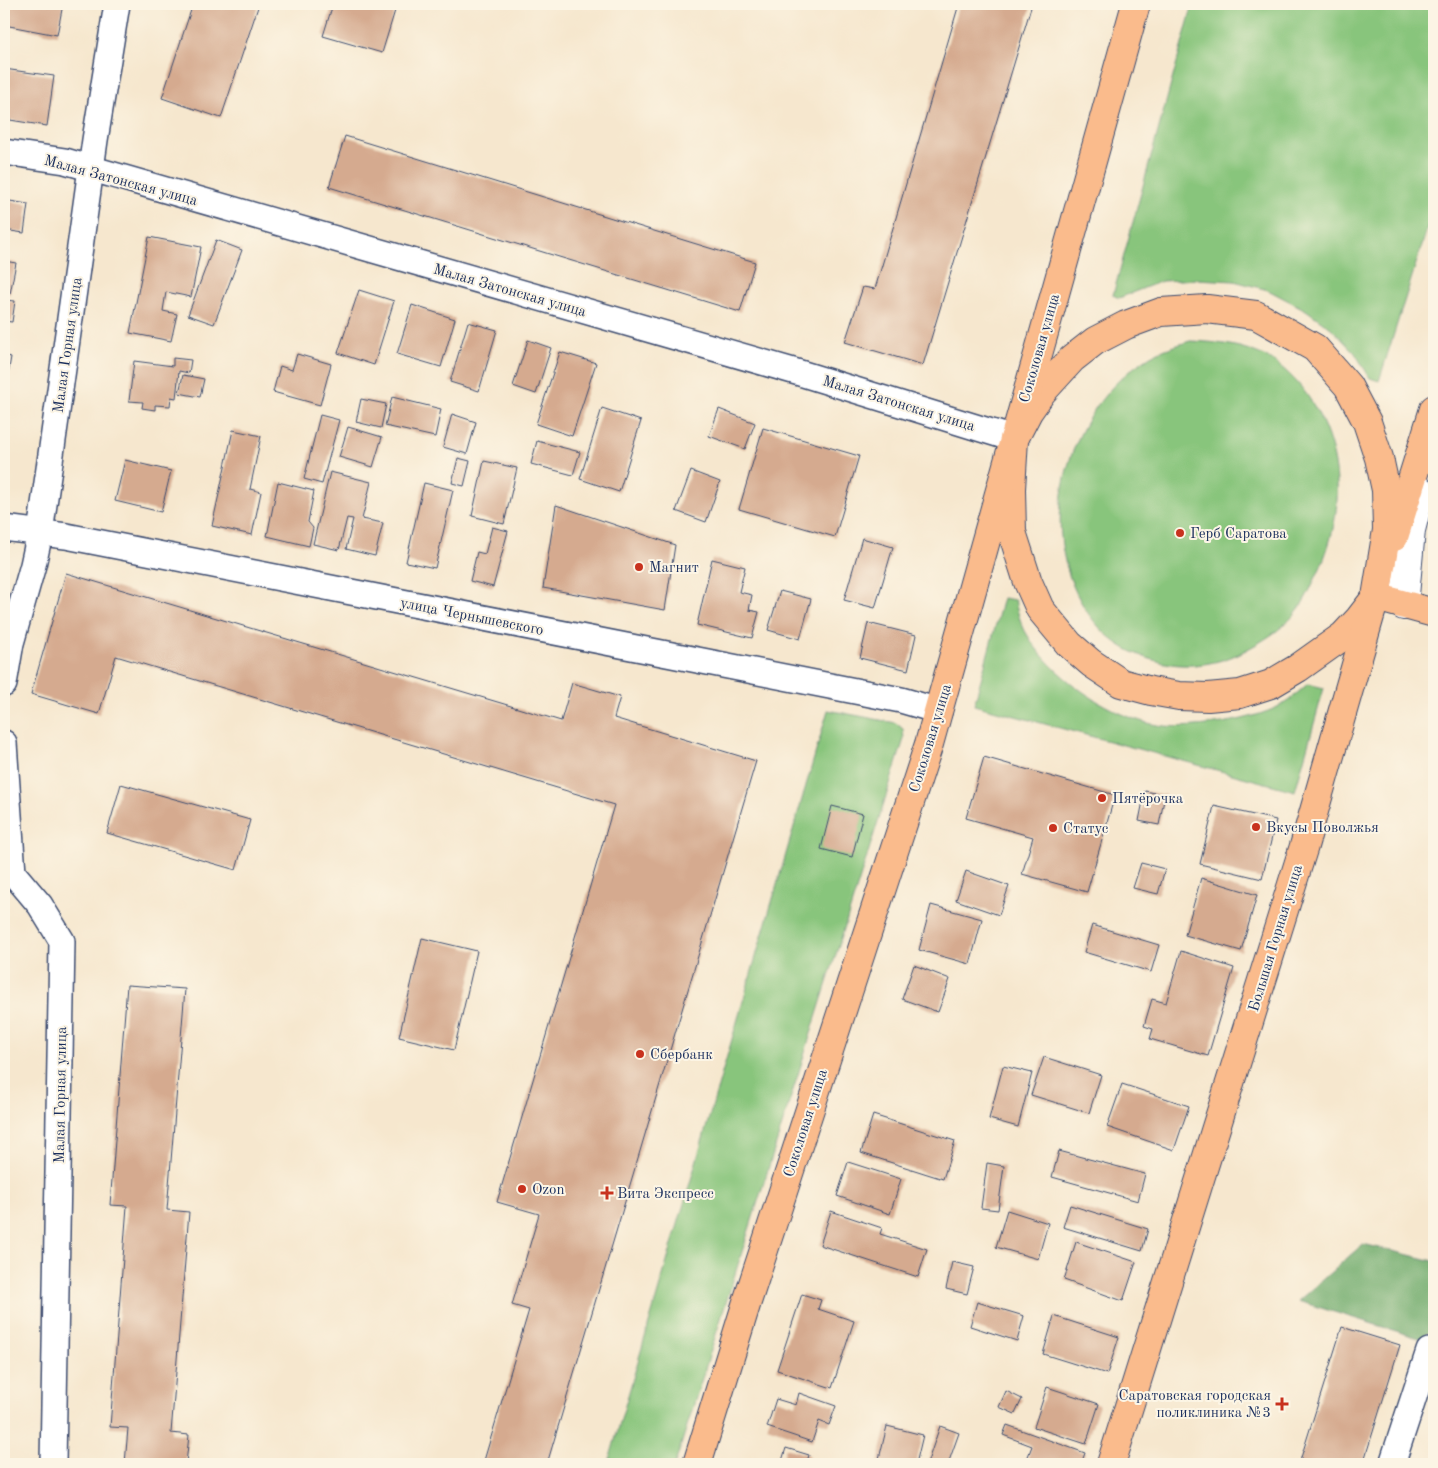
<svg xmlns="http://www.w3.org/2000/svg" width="1438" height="1468" viewBox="0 0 1438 1468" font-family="'Old Standard TT',serif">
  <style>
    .green { fill: #88c57b; stroke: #527a6c }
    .forest { fill: #6eaa6b; stroke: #446c64 }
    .building { fill: #d5aa8f }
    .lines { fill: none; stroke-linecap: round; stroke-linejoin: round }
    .minor-casing { stroke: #3c4b6f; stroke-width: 28 }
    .tertiary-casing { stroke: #3c4b6f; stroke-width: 30 }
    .primary-casing { stroke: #3c4b6f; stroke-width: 30 }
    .minor { stroke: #fff; stroke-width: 25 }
    .tertiary { stroke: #fff; stroke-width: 28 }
    .primary { stroke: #fabb8c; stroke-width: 28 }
    .poi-dot { fill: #c8321e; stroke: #fcf5e5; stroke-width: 2 }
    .labels { text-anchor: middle; stroke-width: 4; stroke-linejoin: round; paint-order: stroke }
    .street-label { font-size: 15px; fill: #1b2f5e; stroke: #fcf5e5 }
    .poi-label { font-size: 15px; fill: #1b2f5e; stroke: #fcf5e5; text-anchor: start }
  </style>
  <rect width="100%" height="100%" fill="#fcf5e5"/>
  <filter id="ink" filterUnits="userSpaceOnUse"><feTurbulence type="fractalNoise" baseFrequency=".02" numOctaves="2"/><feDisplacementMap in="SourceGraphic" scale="10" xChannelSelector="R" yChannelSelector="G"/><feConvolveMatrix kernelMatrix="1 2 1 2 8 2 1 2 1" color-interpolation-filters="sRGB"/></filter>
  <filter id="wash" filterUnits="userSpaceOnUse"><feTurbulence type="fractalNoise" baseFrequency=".0096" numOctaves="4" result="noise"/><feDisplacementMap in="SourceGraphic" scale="20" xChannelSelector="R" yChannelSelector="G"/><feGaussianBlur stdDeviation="1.12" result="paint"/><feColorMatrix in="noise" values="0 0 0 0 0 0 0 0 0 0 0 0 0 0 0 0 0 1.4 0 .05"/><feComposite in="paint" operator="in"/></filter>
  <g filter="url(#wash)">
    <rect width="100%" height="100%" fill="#f6e7ce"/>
    <g class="green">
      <polygon points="1193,4 1434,4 1434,207 1379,381 1370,378 1355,353 1331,328 1306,310 1268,290 1234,281 1197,279 1162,281 1119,298 1113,295"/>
      <path d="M1190,341C1217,342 1244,345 1268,358C1309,382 1335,435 1337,482C1339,517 1329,552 1313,583C1308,594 1302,606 1294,615C1280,631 1263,641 1244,651C1220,664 1188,669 1161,662C1124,653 1100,635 1081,602C1035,520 1069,408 1146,359C1159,350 1175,346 1190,341Z"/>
      <path d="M1003,598L1015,600C1017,608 1018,615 1021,622C1039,668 1105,714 1152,724C1186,732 1259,721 1288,701C1295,696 1301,689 1308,684L1324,688L1295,791L974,705Z"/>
      <polygon points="828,710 896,723 903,729 904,739 675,1464 608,1464"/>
    </g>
    <polygon class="forest" points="1363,1244 1434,1261 1434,1327 1422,1339 1298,1301"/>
    <g id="blocks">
      <g class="building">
        <polygon points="4,4 63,4 57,35 4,25"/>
        <polygon points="193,4 259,4 221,118 162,98"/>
        <polygon points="333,4 397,4 382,53 323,36"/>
        <polygon points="959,4 1032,4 923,365 845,342 863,287 875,289"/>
        <polygon points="4,69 54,76 47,126 4,119"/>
        <polygon points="345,136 755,262 740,312 329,187"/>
        <polygon points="4,200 28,204 24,233 4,230"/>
        <polygon points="149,237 201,247 191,297 166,292 163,311 177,314 171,341 130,333"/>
        <polygon points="216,240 242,250 214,324 188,315"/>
        <polygon points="4,261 16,263 10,294 4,293"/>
        <polygon points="359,290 394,301 374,365 338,353"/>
        <polygon points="4,300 15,301 12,322 4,321"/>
        <polygon points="412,305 455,319 441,367 397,354"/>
        <polygon points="468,322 497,330 479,391 450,382"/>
        <polygon points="528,340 551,348 536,394 513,386"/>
        <polygon points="560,352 596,363 572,436 536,424"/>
        <polygon points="297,354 331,364 320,405 273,392 280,366 292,370"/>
        <polygon points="4,355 11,357 6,386 4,386"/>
        <polygon points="173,358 191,360 189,373 179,371 176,398 171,397 170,406 155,405 155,410 142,408 143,402 129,401 134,361 173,366"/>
        <polygon points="183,375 204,379 200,397 179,393"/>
        <polygon points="392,397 441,409 435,437 385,426"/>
        <polygon points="361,399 386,404 381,428 356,422"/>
        <polygon points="602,408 641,421 619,492 580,479"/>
        <polygon points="719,409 755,423 745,449 709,436"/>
        <polygon points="452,414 476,422 467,454 443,447"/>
        <polygon points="320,415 339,420 322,484 304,479"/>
        <polygon points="348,427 382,437 373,467 339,457"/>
        <polygon points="763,428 859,456 835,537 739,509"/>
        <polygon points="233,430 261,436 250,489 261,492 252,535 212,526"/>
        <polygon points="537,441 580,452 573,475 531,464"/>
        <polygon points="458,458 470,461 464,486 452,483"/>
        <polygon points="125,460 171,471 161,512 115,501"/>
        <polygon points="484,461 517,468 504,524 472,516"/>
        <polygon points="691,471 720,482 706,522 676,511"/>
        <polygon points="330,472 371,482 362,519 383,523 375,556 346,549 353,519 347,518 339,550 313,544"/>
        <polygon points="278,482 314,491 308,522 313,528 309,546 267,536"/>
        <polygon points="424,483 453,490 435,568 406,562"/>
        <polygon points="556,505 675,545 665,610 543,588"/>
        <polygon points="492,527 508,531 493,587 470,581 477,552 485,554"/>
        <polygon points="862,538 893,547 875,608 844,600"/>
        <polygon points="712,559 745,567 739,592 752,595 749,610 759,612 752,638 697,625"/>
        <polygon points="66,573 561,721 572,683 620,697 614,718 756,761 547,1464 483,1464 529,1310 512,1305 539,1214 497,1202 614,805 116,656 99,714 31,694"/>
        <polygon points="780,591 811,599 800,639 768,630"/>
        <polygon points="868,623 916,635 908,670 860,658"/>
        <polygon points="984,757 1115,795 1087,892 1022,874 1033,837 966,818"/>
        <polygon points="121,784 250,820 236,870 107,833"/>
        <polygon points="1145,791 1165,795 1159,825 1139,821"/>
        <polygon points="832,806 863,814 852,857 821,849"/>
        <polygon points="1214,806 1276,820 1262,879 1200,864"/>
        <polygon points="1141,863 1165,869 1158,894 1133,888"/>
        <polygon points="966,871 1009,886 999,915 956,900"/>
        <polygon points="1201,878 1257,895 1241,951 1185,935"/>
        <polygon points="931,905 982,919 970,964 919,950"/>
        <polygon points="1092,925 1159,945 1151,972 1084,952"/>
        <polygon points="422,938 477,951 454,1050 399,1037"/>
        <polygon points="1181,951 1234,968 1208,1056 1150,1039 1153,1029 1144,1026 1152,999 1166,1003"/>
        <polygon points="914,965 950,979 938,1012 902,999"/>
        <polygon points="127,985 185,989 167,1210 189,1212 171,1433 189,1435 186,1464 125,1464 128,1428 110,1427 127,1206 110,1205"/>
        <polygon points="1044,1057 1101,1075 1089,1113 1031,1095"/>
        <polygon points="1003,1066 1032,1073 1018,1127 989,1119"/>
        <polygon points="1122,1084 1189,1106 1174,1150 1107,1127"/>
        <polygon points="873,1115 955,1141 943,1179 861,1153"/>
        <polygon points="1059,1151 1145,1174 1138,1201 1052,1177"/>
        <polygon points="848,1162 901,1179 890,1214 837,1196"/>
        <polygon points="987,1163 1004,1166 998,1210 981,1208"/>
        <polygon points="1070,1205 1148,1229 1142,1251 1063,1227"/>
        <polygon points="1007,1210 1048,1223 1038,1259 996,1247"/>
        <polygon points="831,1211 882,1228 880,1234 927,1249 918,1277 820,1245"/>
        <polygon points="1076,1242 1136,1262 1123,1301 1064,1280"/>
        <polygon points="952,1262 974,1267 967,1294 946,1289"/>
        <polygon points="802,1294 821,1300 818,1309 854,1321 832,1388 777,1370"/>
        <polygon points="977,1302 1024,1316 1017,1341 970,1326"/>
        <polygon points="1054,1316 1119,1337 1107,1374 1043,1354"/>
        <polygon points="1342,1327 1400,1345 1363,1464 1299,1464"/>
        <polygon points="1047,1387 1099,1404 1086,1444 1034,1427"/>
        <polygon points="1006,1391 1022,1399 1015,1414 999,1407"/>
        <polygon points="799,1393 836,1406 829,1425 819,1421 812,1442 767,1427 776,1399 796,1405"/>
        <polygon points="1007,1425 1085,1453 1081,1464 1043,1464 1027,1459 1032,1446 1003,1435"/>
        <polygon points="887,1426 923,1435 916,1464 878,1463"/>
        <polygon points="940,1426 959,1433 948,1464 927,1464"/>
        <polygon points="786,1448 809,1455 807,1462 815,1464 781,1464"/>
      </g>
    </g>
  </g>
  <g filter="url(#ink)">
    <use href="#blocks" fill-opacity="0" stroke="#3c4b6f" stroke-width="1"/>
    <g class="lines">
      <defs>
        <g id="minor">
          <polyline points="4,152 65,161 800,373 1014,439"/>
          <polyline points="4,528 66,536 901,700 939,711"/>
          <polyline points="4,684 11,643 33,565 40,533 95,140 117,4"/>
          <polyline points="4,743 13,873 40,905 62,941 53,1464"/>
          <polyline points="1392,1464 1429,1351"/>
        </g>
        <polyline id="tertiary" points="1404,606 1411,530 1421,491"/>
        <g id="primary">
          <polygon points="1207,309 1256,315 1315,348 1348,386 1367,422 1379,458 1386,490 1387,530 1376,597 1359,619 1343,636 1298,668 1271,684 1240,694 1208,697 1179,696 1151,691 1121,683 1091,663 1069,644 1040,609 1028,582 1012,532 1011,489 1014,439 1028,412 1042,392 1072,359 1095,341 1126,325 1161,312"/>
          <polyline points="1394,537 1434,409"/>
          <polyline points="1376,597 1434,613"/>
          <polyline points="697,1464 746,1305 929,744 1136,4"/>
          <polyline points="1111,1464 1304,846 1372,609"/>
        </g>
      </defs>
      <use href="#minor" class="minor-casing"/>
      <use href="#tertiary" class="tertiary-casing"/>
      <use href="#primary" class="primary-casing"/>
      <use href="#minor" class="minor"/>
      <use href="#tertiary" class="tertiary"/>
      <use href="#primary" class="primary"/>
    </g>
  </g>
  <g class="poi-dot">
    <circle cx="1180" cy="533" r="5"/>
    <circle cx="639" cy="567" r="5"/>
    <circle cx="1102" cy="798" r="5"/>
    <circle cx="1256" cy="827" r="5"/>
    <circle cx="1053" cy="828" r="5"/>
    <circle cx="640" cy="1054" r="5"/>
    <circle cx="522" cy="1189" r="5"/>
    <path d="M604.5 1185.5h5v5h5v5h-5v5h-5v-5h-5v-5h5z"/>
    <path d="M1279.5 1396.5h5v5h5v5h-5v5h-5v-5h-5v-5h5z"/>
  </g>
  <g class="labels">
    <g class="street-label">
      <text transform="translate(121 180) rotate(15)" y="5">Малая Затонская улица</text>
      <text transform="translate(510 290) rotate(16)" y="5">Малая Затонская улица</text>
      <text transform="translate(67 345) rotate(-82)" y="5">Малая Горная улица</text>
      <text transform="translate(1039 348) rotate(-74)" y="5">Соколовая улица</text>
      <text transform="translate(899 403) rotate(17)" y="5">Малая Затонская улица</text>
      <text transform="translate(472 616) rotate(11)" y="5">улица Чернышевского</text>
      <text transform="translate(930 738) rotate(-73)" y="5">Соколовая улица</text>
      <text transform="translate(1275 938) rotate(-73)" y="5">Большая Горная улица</text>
      <text transform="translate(60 1095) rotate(-89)" y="5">Малая Горная улица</text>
      <text transform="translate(805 1123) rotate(-72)" y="5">Соколовая улица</text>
    </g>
    <g class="poi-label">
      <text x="1190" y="538">Герб Саратова</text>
      <text x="649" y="572">Магнит</text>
      <text x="1112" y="803">Пятёрочка</text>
      <text x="1266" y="832">Вкусы Поволжья</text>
      <text x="1063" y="833">Статус</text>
      <text x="650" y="1059">Сбербанк</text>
      <text x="532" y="1194">Ozon</text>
      <text x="617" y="1198">Вита Экспресс</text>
      <text x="1271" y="1400" text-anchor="end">Саратовская городская<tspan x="1271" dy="17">поликлиника №3</tspan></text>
    </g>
  </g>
  <rect width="1438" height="1468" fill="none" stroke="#fcf5e5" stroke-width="20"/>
</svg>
